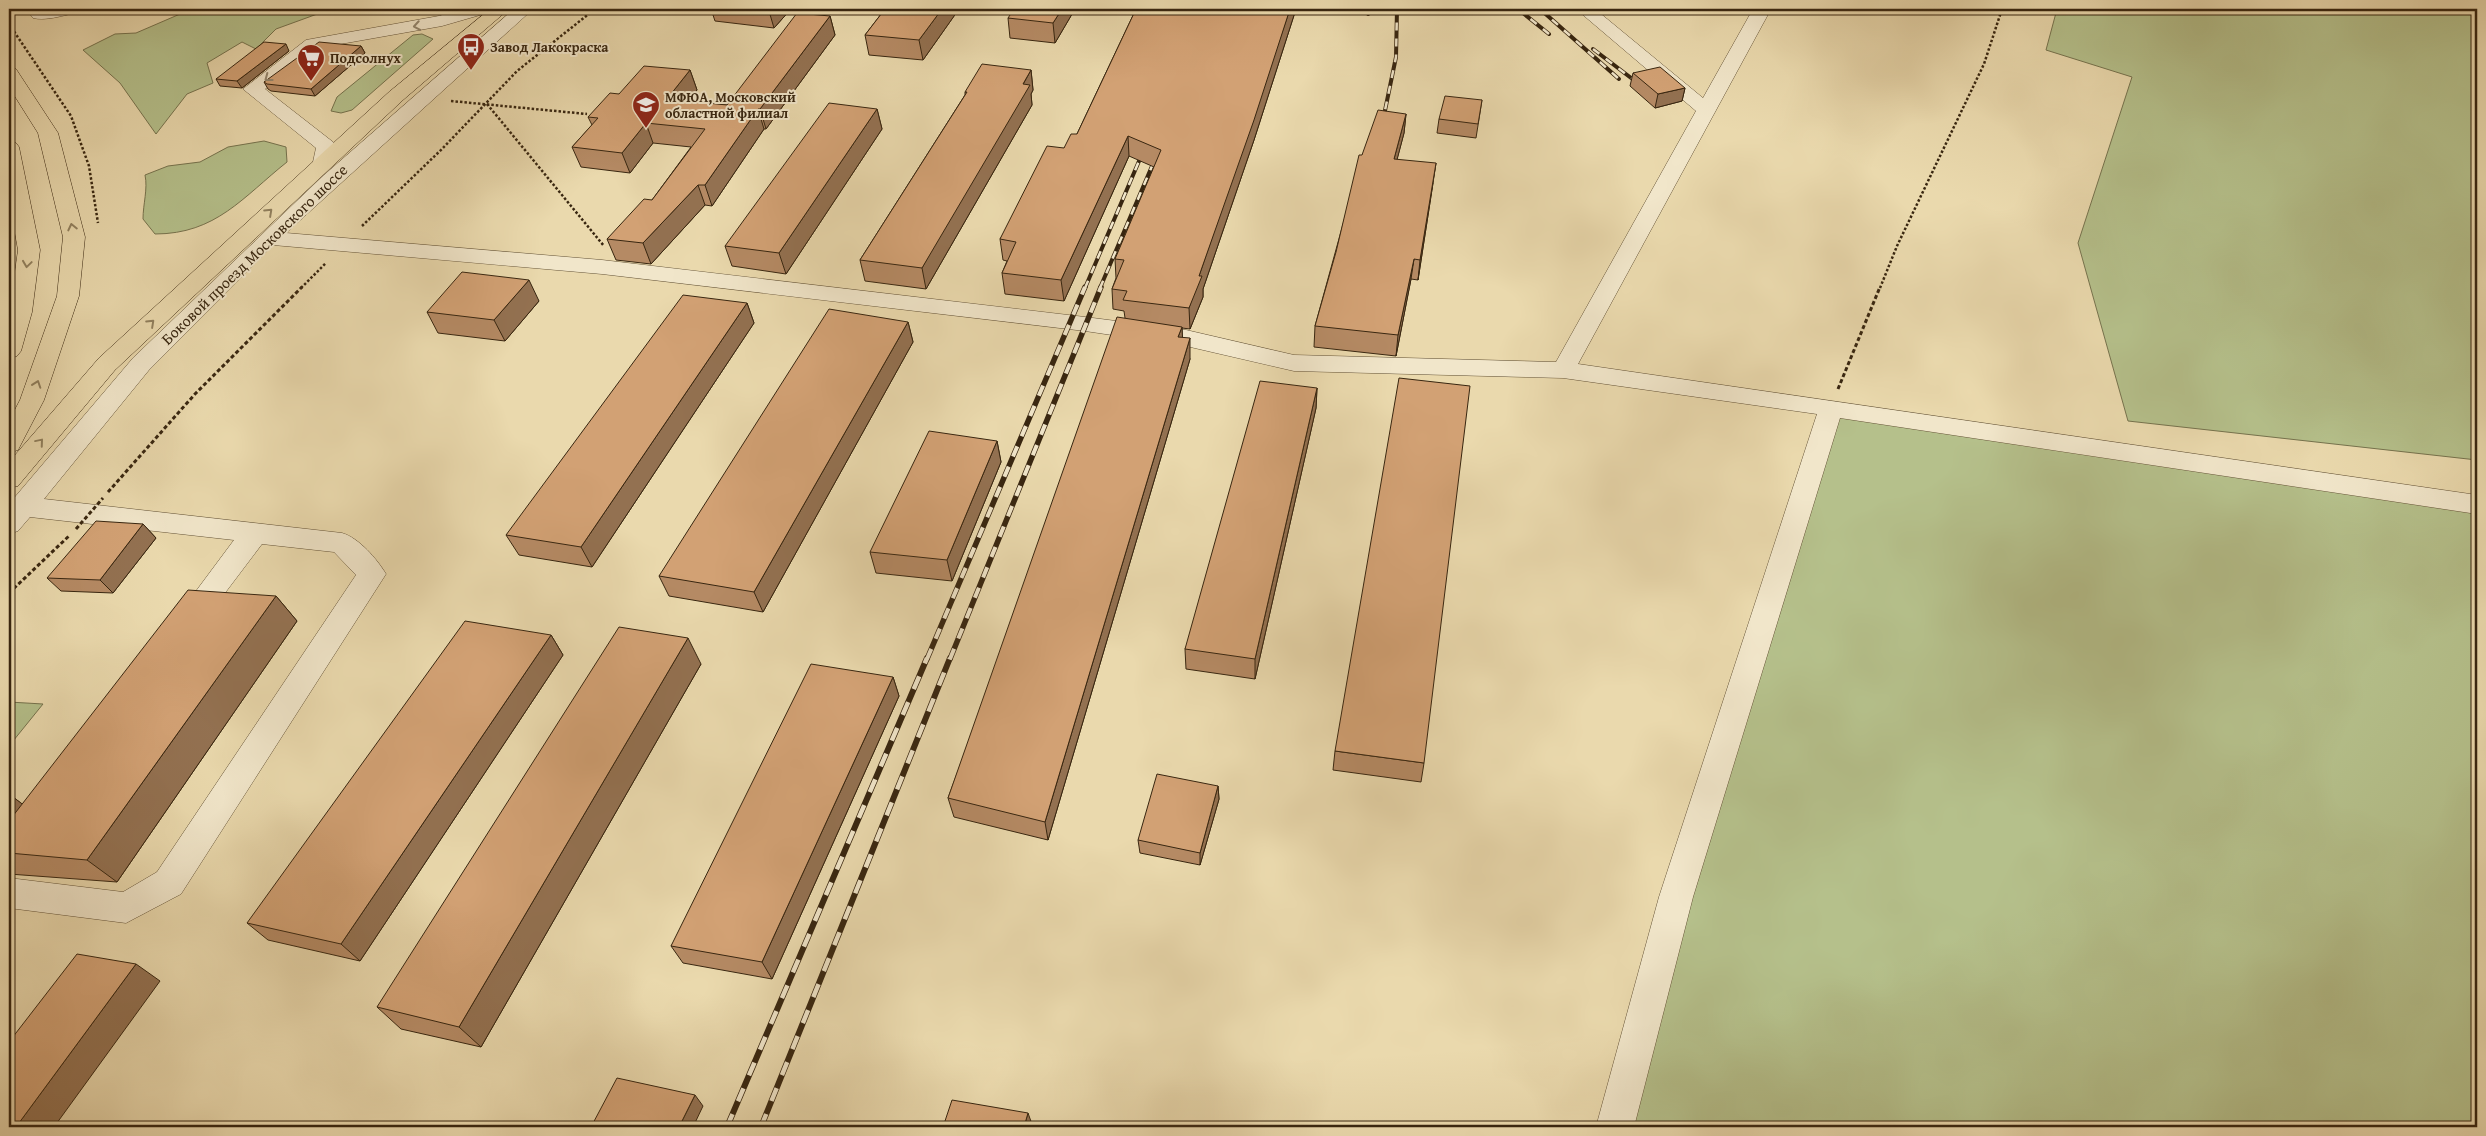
<svg xmlns="http://www.w3.org/2000/svg" width="2486" height="1136" viewBox="0 0 2486 1136" font-family="'Gentium Book Plus',serif">
  <style>
    .green { fill: #b5c08b; stroke: #76734e }
    .lines { fill: none; stroke-linecap: round; stroke-linejoin: round }
    .minor-casing { stroke: #645337; stroke-width: 1 }
    .major-casing { stroke: #382610; stroke-width: 1 }
    .path-far1 { stroke: #382610; stroke-width: 2.5; stroke-dasharray: 2.5 2; stroke-linecap: butt }
    .path { stroke: #382610; stroke-width: 3; stroke-dasharray: 4 2.5; stroke-linecap: butt }
    .minor { fill: #f1e6ca; fill-rule: evenodd }
    .major { fill: #ead9ad; fill-rule: evenodd }
    .rail-far2-casing { stroke: #382610; stroke-width: 4 }
    .rail-far1-casing { stroke: #382610; stroke-width: 5.5 }
    .rail-casing { stroke: #382610; stroke-width: 6 }
    .rail-far2 { stroke: #f1e6ca; stroke-width: 2.5; stroke-dasharray: 8; stroke-linecap: butt }
    .rail-far1 { stroke: #f1e6ca; stroke-width: 4; stroke-dasharray: 11; stroke-linecap: butt }
    .rail { stroke: #f1e6ca; stroke-width: 4.5; stroke-dasharray: 14; stroke-linecap: butt }
    .path-bridge { stroke: #382610; stroke-width: 3; stroke-dasharray: 4 2.5; stroke-linecap: butt }
    .wall { fill: #b58a64; stroke: #382610 }
    .shaded-wall { fill: #937151; stroke: #382610 }
    .building { fill: #d2a174; stroke: #382610 }
    .oneway { stroke: #94866d }
    .oneway2 { stroke: #91805e }
    .labels { text-anchor: middle; stroke-width: 4; stroke-linejoin: round; paint-order: stroke }
    .far-poi-label { font-size: 14px; font-weight: bold; fill: #382610; stroke: #f1e6ca; text-anchor: start }
    .street-label { font-size: 16px; fill: #382610; stroke: #f1e6ca }
  </style>
  <rect width="100%" height="100%" fill="#ead9ad"/>
  <filter id="stains"><feTurbulence type="fractalNoise" baseFrequency=".004" numOctaves="4"/><feColorMatrix values="0 0 0 0 .2 0 0 0 0 .09 0 0 0 0 .02 0 0 0 .5 -.17"/></filter>
  <radialGradient id="worn" r=".72"><stop offset=".6" stop-color="#630" stop-opacity="0"/><stop offset="1" stop-color="#630" stop-opacity=".3"/></radialGradient>
  <g class="green">
    <polygon points="202,9 331,9 276,29 256,49 242,42 207,63 213,83 187,94 156,134 120,83 83,50 115,34 136,33 187,11"/>
    <polygon points="2057,9 2477,9 2477,460 2128,421 2078,243 2132,77 2046,50"/>
    <polygon points="422,34 433,39 352,110 341,113 331,111 337,97 413,35"/>
    <path d="M264,141L286,147L287,162C243,197 216,234 155,234L143,219C143,204 148,189 145,175L168,166L200,162L228,147Z"/>
    <polygon points="1831,408 2091,455 2477,513 2477,1127 1615,1127 1648,1003"/>
    <polygon points="9,702 43,704 9,746"/>
  </g>
  <g class="lines">
    <defs>
      <g id="minor">
        <path d="M39,9H77L74,13C62,16 45,21 33,18L30,14L33,10Z"/>
        <polygon points="463,9 490,9 487,13 442,26 318,48 265,89 333,142 336,146 330,166 323,168 316,166 313,162 316,148 243,89 306,40 439,16"/>
        <path d="M514,9H533L286,233L602,260L1085,317L1186,330L1294,355L1556,362L1696,111L1576,9H1595L1703,98L1753,9H1771L1578,364L2477,495V514L1840,418L1693,897L1634,1127H1596L1659,897L1817,414L1563,378L1294,371L1186,346L1085,331L602,274L273,245L149,370L44,499L342,533C359,538 377,559 386,574L181,894L126,923L9,908V878L123,892L157,872L356,575L334,552L262,544L197,630L187,633L177,630L173,622L234,540L30,517L18,531L9,534V504L133,358L323,176Z"/>
      </g>
      <g id="major">
        <polygon points="490,9 509,9 403,100 115,370 18,486 9,488 9,462 99,358 389,92"/>
        <polygon points="9,67 16,69 58,133 85,237 79,296 44,400 18,450 9,453 9,421 20,400 57,296 63,237 38,133 9,87"/>
        <polygon points="9,141 16,143 19,147 40,250 32,312 21,351 17,356 9,359 9,314 18,250 9,200"/>
      </g>
    </defs>
    <use href="#minor" class="minor-casing"/>
    <use href="#major" class="major-casing"/>
    <g class="path-far1">
      <polyline points="9,24 71,116 89,166 98,223"/>
      <polyline points="451,101 587,114"/>
      <polyline points="487,104 604,246"/>
      <polyline points="362,226 442,149 517,71 595,9"/>
      <polyline points="301,288 326,263"/>
      <polyline points="1880,288 1897,246 1984,64 2002,9"/>
    </g>
    <g class="path">
      <polyline points="1838,389 1880,287"/>
      <polyline points="108,492 195,394 302,287"/>
      <polyline points="9,593 70,535"/>
    </g>
    <use href="#minor" class="minor"/>
    <use href="#major" class="major"/>
    <defs>
      <g id="rail-far2">
        <polyline points="1518,9 1549,34"/>
        <polyline points="1540,9 1619,79"/>
        <polyline points="1368,14 1369,9"/>
        <polyline points="1593,49 1639,84"/>
        <polyline points="1382,125 1396,57 1397,9"/>
        <polyline points="1085,288 1145,147"/>
        <polyline points="1100,288 1158,152"/>
      </g>
      <g id="rail-far1">
        <polyline points="927,659 1085,287"/>
        <polyline points="950,659 1101,287"/>
      </g>
      <g id="rail">
        <polyline points="727,1127 927,658"/>
        <polyline points="761,1127 950,658"/>
      </g>
    </defs>
    <use href="#rail-far2" class="rail-far2-casing"/>
    <use href="#rail-far1" class="rail-far1-casing"/>
    <use href="#rail" class="rail-casing"/>
    <use href="#rail-far2" class="rail-far2"/>
    <use href="#rail-far1" class="rail-far1"/>
    <use href="#rail" class="rail"/>
    <polyline class="path-bridge" points="76,529 103,498"/>
  </g>
  <g class="wall">
    <polygon points="711,9 791,9 774,28 715,21"/>
    <polygon points="885,9 959,9 923,60 869,55 865,35"/>
    <polygon points="1075,9 1055,43 1010,38 1008,18"/>
    <polygon points="1136,9 1296,9 1254,140 1203,289 1203,297 1190,329 1182,328 1182,337 1190,359 1048,840 954,817 948,798 1125,318 1124,311 1113,309 1112,289 1116,278 1115,259 1154,167 1129,156 1064,301 1005,294 1002,273 1007,261 1003,260 1000,239 1064,148 1077,134"/>
    <polygon points="830,16 835,35 766,129 764,129 712,206 705,205 651,264 616,260 607,239 652,200 691,147 653,143 630,173 581,167 572,147 592,125 588,117 619,94 690,70 697,90 688,101 727,105"/>
    <polygon points="361,46 365,53 315,96 271,91 268,89 264,82"/>
    <polygon points="289,51 242,88 220,86 216,79"/>
    <polygon points="1031,70 1033,90 1031,94 1032,105 926,289 865,281 860,260 965,95 965,92"/>
    <polygon points="1633,73 1685,88 1682,101 1655,108 1630,86"/>
    <polygon points="1482,100 1476,138 1437,133 1439,119"/>
    <polygon points="877,109 882,129 786,274 732,266 725,246"/>
    <polygon points="1406,114 1404,133 1397,159 1433,183 1418,280 1411,279 1396,356 1314,347 1315,326 1362,155"/>
    <polygon points="539,301 505,341 438,333 427,312"/>
    <polygon points="747,303 754,323 592,567 519,555 506,535"/>
    <polygon points="908,322 913,342 763,612 669,596 659,576"/>
    <polygon points="1317,388 1316,408 1255,679 1186,669 1185,649"/>
    <polygon points="997,441 1001,462 952,581 876,573 870,552"/>
    <polygon points="143,524 156,538 113,593 61,591 47,578"/>
    <polygon points="276,596 297,621 117,882 9,874 9,794 22,804"/>
    <polygon points="551,635 563,655 360,961 268,940 247,923"/>
    <polygon points="701,664 481,1047 401,1029 377,1007"/>
    <polygon points="893,677 899,696 772,979 683,963 671,946"/>
    <polygon points="1335,751 1424,763 1421,782 1333,770"/>
    <polygon points="1218,786 1219,799 1200,865 1140,853 1138,840"/>
  </g>
  <g class="shaded-wall">
    <polygon points="771,9 791,9 774,28 769,11"/>
    <polygon points="942,9 959,9 923,60 919,40"/>
    <polygon points="1062,9 1075,9 1055,43 1053,23"/>
    <polygon points="1290,9 1296,9 1254,140 1203,289 1203,297 1190,329 1189,308 1199,276"/>
    <polygon points="830,16 835,35 766,129 760,109"/>
    <polygon points="286,44 289,51 242,88 237,81"/>
    <polygon points="361,46 365,53 315,96 311,89"/>
    <polygon points="690,70 697,90 674,119 667,99"/>
    <polygon points="1031,70 1033,90 1031,94 1032,105 926,289 922,268"/>
    <polygon points="1685,88 1682,101 1655,108 1658,94"/>
    <polygon points="758,109 764,129 712,206 705,185"/>
    <polygon points="877,109 882,129 786,274 779,253"/>
    <polygon points="1406,114 1404,133 1392,179 1394,159"/>
    <polygon points="646,123 653,143 630,173 622,153"/>
    <polygon points="1128,136 1129,156 1064,301 1061,280"/>
    <polygon points="1436,163 1433,183 1418,280 1420,260"/>
    <polygon points="698,185 705,205 651,264 643,243"/>
    <polygon points="1414,259 1411,279 1396,356 1398,335"/>
    <polygon points="529,280 539,301 505,341 494,320"/>
    <polygon points="747,303 754,323 592,567 581,547"/>
    <polygon points="908,322 913,342 763,612 754,592"/>
    <polygon points="1182,327 1183,347 1178,337"/>
    <polygon points="1190,338 1190,359 1048,840 1045,822"/>
    <polygon points="1317,388 1316,408 1255,679 1255,659"/>
    <polygon points="997,441 1001,462 952,581 947,560"/>
    <polygon points="143,524 156,538 113,593 100,580"/>
    <polygon points="276,596 297,621 117,882 87,860"/>
    <polygon points="551,635 563,655 360,961 341,944"/>
    <polygon points="688,638 701,664 481,1047 459,1027"/>
    <polygon points="893,677 899,696 772,979 762,962"/>
    <polygon points="1218,786 1219,799 1200,865 1200,853"/>
    <polygon points="9,794 25,806 9,828"/>
    <polygon points="136,964 160,981 54,1127 16,1127"/>
    <polygon points="695,1095 703,1106 693,1127 679,1127"/>
    <polygon points="1028,1113 1033,1127 1024,1127"/>
  </g>
  <g class="building">
    <polygon points="747,9 771,9 769,11"/>
    <polygon points="885,9 942,9 919,40 865,35"/>
    <polygon points="1014,9 1062,9 1053,23 1008,18"/>
    <polygon points="1136,9 1290,9 1254,120 1199,276 1202,276 1189,308 1123,300 1127,291 1112,289 1124,260 1115,259 1161,150 1128,136 1061,280 1002,273 1016,242 1000,239 1047,146 1064,148 1071,134 1077,134"/>
    <polygon points="797,13 830,16 760,109 758,109 705,185 698,185 643,243 607,239 644,199 652,200 705,129 646,123 622,153 572,147 598,118 588,117 610,93 619,94 644,66 690,70 667,99 727,105"/>
    <polygon points="264,42 286,44 237,81 216,79"/>
    <polygon points="319,42 361,46 311,89 267,84 264,82"/>
    <polygon points="982,64 1031,70 1023,84 1030,85 922,268 860,260 967,92 965,92"/>
    <polygon points="1660,67 1685,88 1658,94 1633,73"/>
    <polygon points="1445,96 1482,100 1478,124 1439,119"/>
    <polygon points="829,103 877,109 779,253 725,246"/>
    <polygon points="1378,110 1406,114 1394,159 1436,163 1420,260 1414,259 1398,335 1315,326 1336,252 1359,155 1362,155"/>
    <polygon points="462,272 529,280 494,320 427,312"/>
    <polygon points="683,295 747,303 581,547 506,535"/>
    <polygon points="829,309 908,322 754,592 659,576"/>
    <polygon points="1117,317 1182,327 1178,337 1190,338 1045,822 948,798"/>
    <polygon points="1399,378 1470,386 1424,763 1335,751"/>
    <polygon points="1260,381 1317,388 1255,659 1185,649"/>
    <polygon points="929,431 997,441 947,560 870,552"/>
    <polygon points="96,521 143,524 100,580 47,578"/>
    <polygon points="188,590 276,596 87,860 9,853 9,821"/>
    <polygon points="465,621 551,635 341,944 247,923"/>
    <polygon points="619,627 688,638 459,1027 377,1007"/>
    <polygon points="811,664 893,677 762,962 671,946"/>
    <polygon points="1157,774 1218,786 1200,853 1138,840"/>
    <polygon points="77,954 136,964 16,1127 9,1127 9,1042"/>
    <polygon points="617,1078 695,1095 679,1127 591,1127"/>
    <polygon points="952,1100 1028,1113 1024,1127 943,1127"/>
  </g>
  <defs><path id="oneway-chevron" d="M-2-3.5L2.5 0L-2 3.5" fill="none" stroke-width="1.6" stroke-linecap="round" stroke-linejoin="round" transform="scale(1.25)"/></defs>
  <g class="oneway">
    <use href="#oneway-chevron" transform="translate(417 26) rotate(170)"/>
    <use href="#oneway-chevron" transform="translate(268 78) rotate(143)"/>
  </g>
  <g class="oneway2">
    <use href="#oneway-chevron" transform="translate(269 212) rotate(-43)"/>
    <use href="#oneway-chevron" transform="translate(72 227) rotate(-103)"/>
    <use href="#oneway-chevron" transform="translate(27 264) rotate(98)"/>
    <use href="#oneway-chevron" transform="translate(151 323) rotate(-43)"/>
    <use href="#oneway-chevron" transform="translate(37 384) rotate(-71)"/>
    <use href="#oneway-chevron" transform="translate(40 442) rotate(-50)"/>
  </g>
  <defs>
    <symbol id="bus-pin" viewBox="-11 -11 22 30"><path d="M0 17L-7.5 6A9.5 9.5 0 1 1 7.5 6Z" fill="#8f2418" stroke="#f1e6ca"/><path d="M-5-6H5V4H4V6H2V4H-2V6H-4V4H-5ZM-3.5-4V0h7V-4ZM-3.5 1.2v1.5H-2V1.2ZM2 1.2v1.5H3.5V1.2Z" fill="#fff"/></symbol>
    <symbol id="supermarket-pin" viewBox="-11 -11 22 30"><path d="M0 17L-7.5 6A9.5 9.5 0 1 1 7.5 6Z" fill="#8f2418" stroke="#f1e6ca"/><path d="M-6-5.5h2.5l.6 2H6L4.5 2H-2.5L-4.4-4H-6ZM-1.5 3.2a1.3 1.3 0 1 0 .1 0ZM3 3.2a1.3 1.3 0 1 0 .1 0Z" fill="#fff"/></symbol>
    <symbol id="university-pin" viewBox="-11 -11 22 30"><path d="M0 17L-7.5 6A9.5 9.5 0 1 1 7.5 6Z" fill="#8f2418" stroke="#f1e6ca"/><path d="M0-5L7-2L0 1L-7-2ZM-4 1L0 2.5L4 1V4Q0 6-4 4Z" fill="#fff"/></symbol>
  </defs>
  <g fill-rule="evenodd">
    <use href="#bus-pin" x="455" y="31" width="32" height="43"/>
    <use href="#supermarket-pin" x="295" y="42" width="32" height="43"/>
    <use href="#university-pin" x="630" y="89" width="32" height="43"/>
  </g>
  <g class="labels">
    <g class="far-poi-label">
      <text x="490" y="52">Завод Лакокраска</text>
      <text x="330" y="63">Подсолнух</text>
      <text x="665" y="102">МФЮА, Московский<tspan x="665" dy="16">областной филиал</tspan></text>
    </g>
    <g class="street-label">
      <text transform="translate(254 254) rotate(-44)" y="6">Боковой проезд Московского шоссе</text>
    </g>
  </g>
  <rect width="2486" height="1136" fill="none" stroke="#ead9ad" stroke-width="30"/>
  <rect x="10" y="10" width="2466" height="1116" fill="none" stroke="#382610" stroke-width="2.5"/>
  <rect x="15" y="15" width="2456" height="1106" fill="none" stroke="#382610"/>
  <rect width="100%" height="100%" filter="url(#stains)"/>
  <rect width="100%" height="100%" fill="url(#worn)"/>
</svg>
